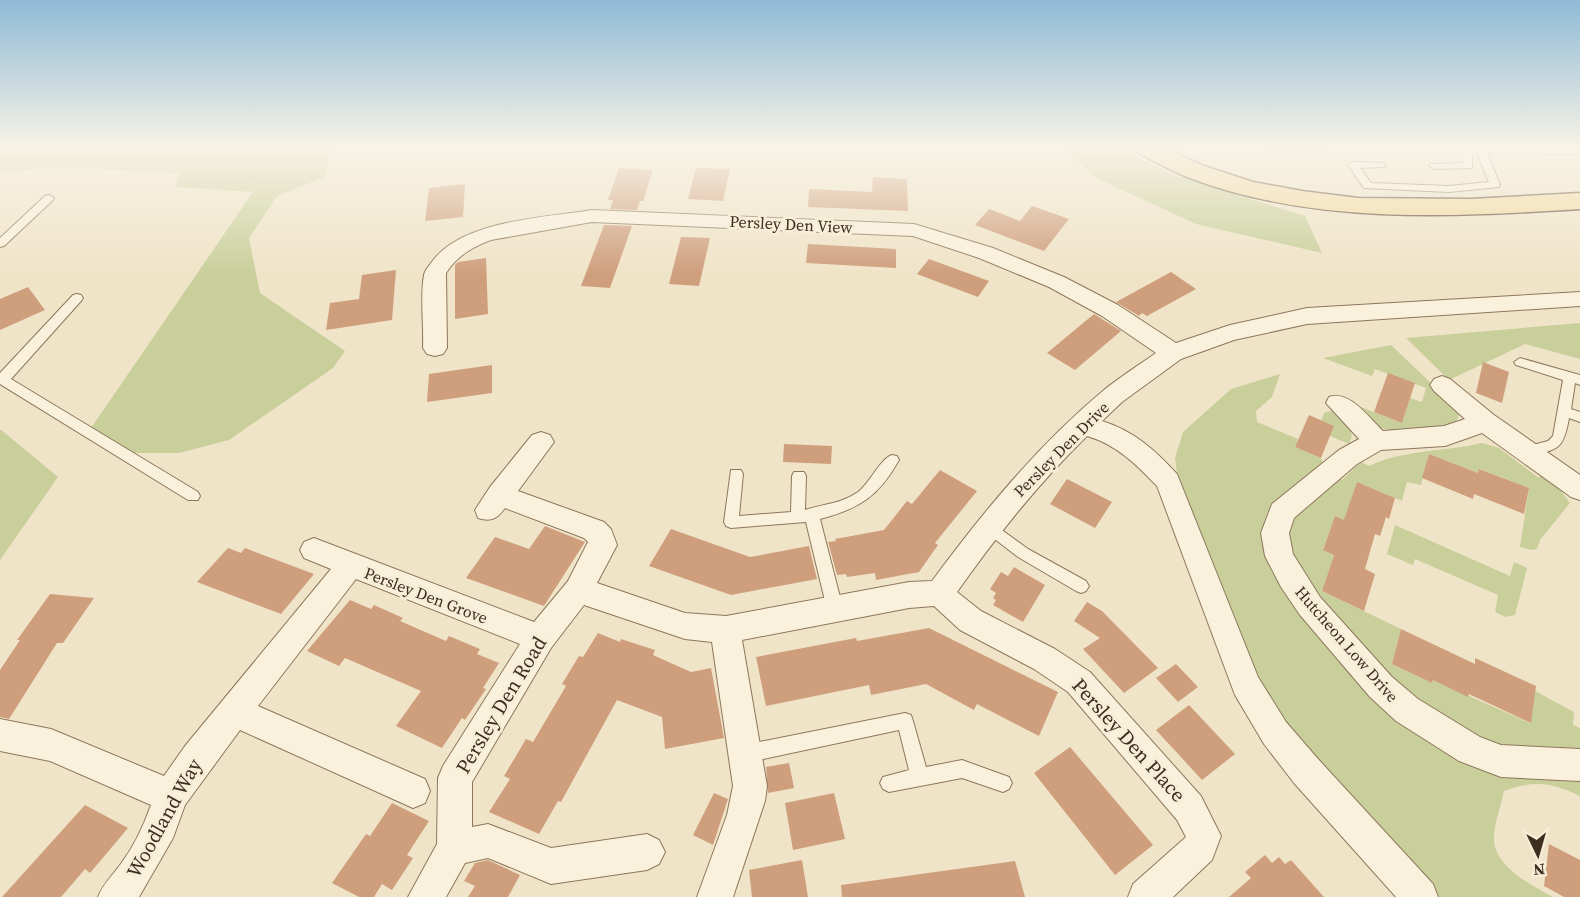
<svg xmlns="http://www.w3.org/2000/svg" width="1580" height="897" viewBox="0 0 1580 897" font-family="'Source Serif 4',serif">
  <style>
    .green { fill: #c9cf9b }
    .building { fill: #cf9f7d }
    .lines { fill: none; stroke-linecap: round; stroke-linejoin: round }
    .lane-casing { stroke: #8d765c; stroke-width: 2 }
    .street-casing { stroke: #8d765c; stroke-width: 2 }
    .primary-casing { stroke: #5b4430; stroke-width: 3 }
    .lane { fill: #faf1dc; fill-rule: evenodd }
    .street { fill: #faf1dc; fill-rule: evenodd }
    .primary { fill: #f3d9a0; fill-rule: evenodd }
    .labels { text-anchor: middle; stroke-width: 6; stroke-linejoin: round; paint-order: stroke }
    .street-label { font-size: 16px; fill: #3d2e20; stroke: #f7eed8 }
    .near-street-label { font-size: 20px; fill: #3d2e20; stroke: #f7eed8 }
  </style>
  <rect width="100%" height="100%" fill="#f0e4c8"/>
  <g class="green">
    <polygon points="0,148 332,148 325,177 277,196 249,238 260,293 345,351 333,368 229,440 179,453 134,453 91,428 253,192 176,187 179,173 54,167 0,173"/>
    <polygon points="1061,148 1121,148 1168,173 1305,216 1322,253 1196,224 1098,179"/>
    <polygon points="1580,323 1580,359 1525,344 1449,380 1406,338"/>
    <polygon points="1391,345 1455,406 1459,415 1456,422 1445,427 1394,431 1380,428 1353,404 1402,423 1410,398 1422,402 1426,388 1375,369 1372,376 1323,358"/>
    <path d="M1280,374L1272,397L1256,411L1257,422L1298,439L1295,447L1321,458L1323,465L1267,513L1262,532L1402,717L1580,780V796C1551,782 1534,780 1504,791C1501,805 1495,821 1494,836C1492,866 1532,885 1553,897H1437L1295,739L1254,680L1178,482L1175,458L1183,432L1231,389Z"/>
    <path d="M1335,410C1345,421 1357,429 1349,444L1330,436L1321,421L1324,413Z"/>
    <polygon points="0,429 58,477 0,560"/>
    <path d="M1482,443L1499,448L1539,478L1540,473L1555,483L1570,503L1540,540L1537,549L1531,550L1520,547L1529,488L1480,469L1478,473L1429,454L1421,485L1407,482L1402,501L1357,482L1346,521L1335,517L1323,549L1334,555L1322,591L1401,629L1392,664L1432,683L1433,680L1530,723L1535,691L1574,712L1573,725L1580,728V751L1495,746L1410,704L1318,604L1291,556L1287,537L1293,519L1327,482L1343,479L1361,462L1369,466C1405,449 1444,452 1482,443Z"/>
    <polygon points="1395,525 1510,576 1514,562 1527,568 1515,615 1506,617 1495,612 1498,595 1415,559 1413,565 1387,554"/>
  </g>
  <g class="building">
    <polygon points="619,168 653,170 643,201 640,201 637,210 610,209 613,200 608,200"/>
    <polygon points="696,168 730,169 723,201 688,199"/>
    <polygon points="873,177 907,179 908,211 808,207 809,189 872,192"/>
    <polygon points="465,184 463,217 425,221 429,188"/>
    <polygon points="1032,206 1069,219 1044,251 975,225 989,209 1020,221"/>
    <polygon points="604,225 632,226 610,288 581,286"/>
    <polygon points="681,237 710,238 699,286 669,284"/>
    <polygon points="808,244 896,249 896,268 806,263"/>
    <polygon points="486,258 488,314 455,319 455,265 458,262"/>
    <polygon points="929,259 989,281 978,297 917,274"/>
    <polygon points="396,270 392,320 326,330 330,303 359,299 362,275"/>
    <polygon points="1171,272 1196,289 1147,316 1142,313 1139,316 1116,302"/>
    <polygon points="28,287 45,310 0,330 0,299"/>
    <polygon points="1094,314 1121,331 1075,370 1047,353"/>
    <polygon points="1483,362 1509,372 1502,403 1476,393"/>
    <polygon points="492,365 492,393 427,402 429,374"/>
    <polygon points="1388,373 1415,383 1402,423 1374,412"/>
    <polygon points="1309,415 1334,426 1321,458 1295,447"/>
    <polygon points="784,444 832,446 831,464 783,462"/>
    <polygon points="1429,454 1478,473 1479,469 1529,488 1524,514 1474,494 1473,499 1422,478"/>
    <polygon points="940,470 977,491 935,543 938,545 919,572 876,580 875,573 847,577 846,574 837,575 828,542 836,541 835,539 884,530 907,501 912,504"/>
    <polygon points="1067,479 1112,502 1095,528 1050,504"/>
    <polygon points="1357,482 1395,498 1389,519 1386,517 1380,536 1375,534 1365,569 1375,574 1364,611 1322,591 1334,555 1323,550 1335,516 1344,520"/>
    <polygon points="545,526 585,542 544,606 466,578 495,537 529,549"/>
    <polygon points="671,529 750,557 809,546 817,579 731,595 649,566"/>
    <polygon points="228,548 241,553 245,548 314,574 281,614 197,582"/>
    <polygon points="1014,567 1045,585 1023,622 993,605 996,600 993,598 996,593 990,589 1001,572 1008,576"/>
    <polygon points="50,594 94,598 63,643 57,643 9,719 0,717 0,670 20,640 17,640"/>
    <polygon points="350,600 371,609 374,605 403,618 400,621 446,641 449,636 480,649 477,654 499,663 483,688 486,689 465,720 462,718 442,748 396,726 421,691 345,658 339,666 307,651"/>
    <polygon points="1087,602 1102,611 1158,668 1124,693 1083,649 1100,638 1074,621"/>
    <polygon points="929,628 1058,692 1039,736 977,704 974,710 926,684 871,695 869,685 766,706 756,657 856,638 857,641"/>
    <polygon points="1401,629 1475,664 1475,658 1536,686 1531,723 1469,694 1468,697 1433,680 1432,683 1392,664"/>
    <polygon points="598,633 620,642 621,639 655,650 653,655 691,672 711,668 724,738 665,749 662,717 617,700 561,802 558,801 539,834 489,812 510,779 504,776 526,739 533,742 566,686 562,684 579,656 583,657"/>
    <polygon points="1176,664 1198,687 1178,702 1156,678"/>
    <polygon points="1189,705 1235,754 1202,780 1156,730"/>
    <polygon points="1070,747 1153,845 1115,875 1034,773"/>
    <polygon points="789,763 794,788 768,793 766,767"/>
    <polygon points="714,793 728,799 713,845 693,835"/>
    <polygon points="834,793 845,839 793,850 785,803"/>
    <polygon points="392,803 429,821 407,855 413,858 392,890 382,884 374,897 359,897 332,883 366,834 370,836"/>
    <polygon points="85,805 128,828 90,873 85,869 61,897 2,897"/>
    <polygon points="1549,844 1580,860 1580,897 1564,897 1544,886"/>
    <polygon points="1265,855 1272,863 1279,857 1285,864 1291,860 1324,897 1229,897 1251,878 1245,872"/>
    <polygon points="488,860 520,875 508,897 468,897 475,886 464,881 475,863"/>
    <polygon points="802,860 808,897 752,897 749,870"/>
    <polygon points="1015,861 1025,897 842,897 841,885"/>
  </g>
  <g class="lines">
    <defs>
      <g id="lane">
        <polygon points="1264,148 1580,148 1580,154 1487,153 1500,185 1499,187 1449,192 1364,188 1348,165 1353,162 1385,163 1385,167 1360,168 1371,183 1449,186 1489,182 1477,153 1472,153 1472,168 1434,169 1429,166 1430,164 1463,163 1462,153 1269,151"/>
        <polygon points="49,195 54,198 53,200 4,246 0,247 0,238 45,196"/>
        <polygon points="77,294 81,295 83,298 81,301 11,379 198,492 200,496 198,500 188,500 0,384 0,373 73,295"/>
        <path d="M1520,358L1580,375V385L1575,383L1571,409L1580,412V422L1569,418C1563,452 1557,449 1526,457L1521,456L1519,452L1521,448L1548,441L1553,436L1563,380L1516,365L1514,362Z"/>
        <path d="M892,455L897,456L899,460C879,496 859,509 820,519L843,609L840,614L835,616L830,614L827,609L806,522L731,528L726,526L724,522L731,470H741L743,474L739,516L791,512L792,476L794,472H804L806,476L805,510C823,504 841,504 858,492C870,483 880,459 892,455Z"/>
        <polygon points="988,520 1028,549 1086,581 1089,586 1086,591 1081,593 1076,591 1018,557 983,530 981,526 983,522"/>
        <polygon points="905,713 911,715 913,721 926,767 962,760 1009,777 1012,783 1009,789 1003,792 962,778 889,792 883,789 880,783 883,777 909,770 899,730 744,763 738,760 735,754 738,748 744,745"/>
      </g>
      <g id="street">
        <path d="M592,210L914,224L993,248L1064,277L1118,305L1176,343L1230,325L1307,308L1580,292V306L1307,324L1234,340L1181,359L1122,402L1102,421C1134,431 1155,450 1177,474L1258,677L1286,722L1318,759L1433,884L1438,897H1396L1294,783L1264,744L1235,695L1157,486C1136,464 1117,445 1087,436C1038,484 997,535 957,592L981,611L1055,649L1090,672L1201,796L1221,836L1212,860L1173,897H1128L1133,884L1186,837L1177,820L1068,692L1034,669L960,630L934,606L909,608L742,640L767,786L765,801L733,897H697L727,815L733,786L712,642L685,639L584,605L551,648L472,782V827L488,824L551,848L647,834L659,840L665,852L659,864L647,870L551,884L488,858L465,863L446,897H408L437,844L438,778L443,766L520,644L356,579L258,706L425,779L430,791L425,803L413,808L240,730L185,805L173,838L139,897H98C103,884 112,876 120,865C133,848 144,825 151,805L50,761L0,751V719L51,729L164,776L185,746L331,569L304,558L300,550L304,542L314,538L534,622L568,581L588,542L584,538L505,508C497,519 491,522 478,518L475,510L490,487L532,435L541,432L550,435L554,442L518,491L604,522L611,529L617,545L597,583L685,613L726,616L909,582L932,581C983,512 1038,445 1104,390C1120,377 1139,365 1156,353L1102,316L1049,287L979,258L913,236L592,222L491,240C472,247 457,256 446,273L447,348L443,354L435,356L427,354L423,348C424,326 420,296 424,275C425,270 429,266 431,263C461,220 543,218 592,210Z"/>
        <path d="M1442,376L1450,379L1494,415L1580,475V500L1571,497L1482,433L1445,446L1381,450L1357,464L1294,518L1289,533L1293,554L1320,597L1392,677L1418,699L1480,737L1501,745L1580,749V781L1501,777L1459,761L1396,721L1370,697L1300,615L1281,587L1265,556L1261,533L1272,504L1339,450L1359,439L1326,403L1329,397C1350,390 1368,417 1383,431L1444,426L1465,419L1434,391L1430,385L1434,379Z"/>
      </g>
      <path id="primary" d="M1134,148H1165L1204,166L1253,182L1302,191L1358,198L1471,199L1580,193V209C1449,217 1312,225 1187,177C1170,170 1154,161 1138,153Z"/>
    </defs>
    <use href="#lane" class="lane-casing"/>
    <use href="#street" class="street-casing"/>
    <use href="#primary" class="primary-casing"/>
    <use href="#lane" class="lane"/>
    <use href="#street" class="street"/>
    <use href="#primary" class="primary"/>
  </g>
  <linearGradient id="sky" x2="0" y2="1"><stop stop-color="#8fbad6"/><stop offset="0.54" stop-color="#f8f3e6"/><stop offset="1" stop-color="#f8f3e6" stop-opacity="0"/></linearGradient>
  <rect width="1580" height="274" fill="url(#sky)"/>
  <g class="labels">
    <g class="street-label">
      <text transform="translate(791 224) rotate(3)" y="6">Persley Den View</text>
      <text transform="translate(1061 449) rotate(-45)" y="6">Persley Den Drive</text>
      <text transform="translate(426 595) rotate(21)" y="6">Persley Den Grove</text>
      <text transform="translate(1347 644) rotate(49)" y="6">Hutcheon Low Drive</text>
    </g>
    <g class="near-street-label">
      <text transform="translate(501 705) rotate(-59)" y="7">Persley Den Road</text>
      <text transform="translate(1129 740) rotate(48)" y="7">Persley Den Place</text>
      <text transform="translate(164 818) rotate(-61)" y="7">Woodland Way</text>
    </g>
  </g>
  <g transform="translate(1538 855) rotate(175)" stroke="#f7eed8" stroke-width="4.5" paint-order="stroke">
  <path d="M0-4.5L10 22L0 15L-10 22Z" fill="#3d2e20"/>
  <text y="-9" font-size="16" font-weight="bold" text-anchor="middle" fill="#3d2e20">N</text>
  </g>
</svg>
